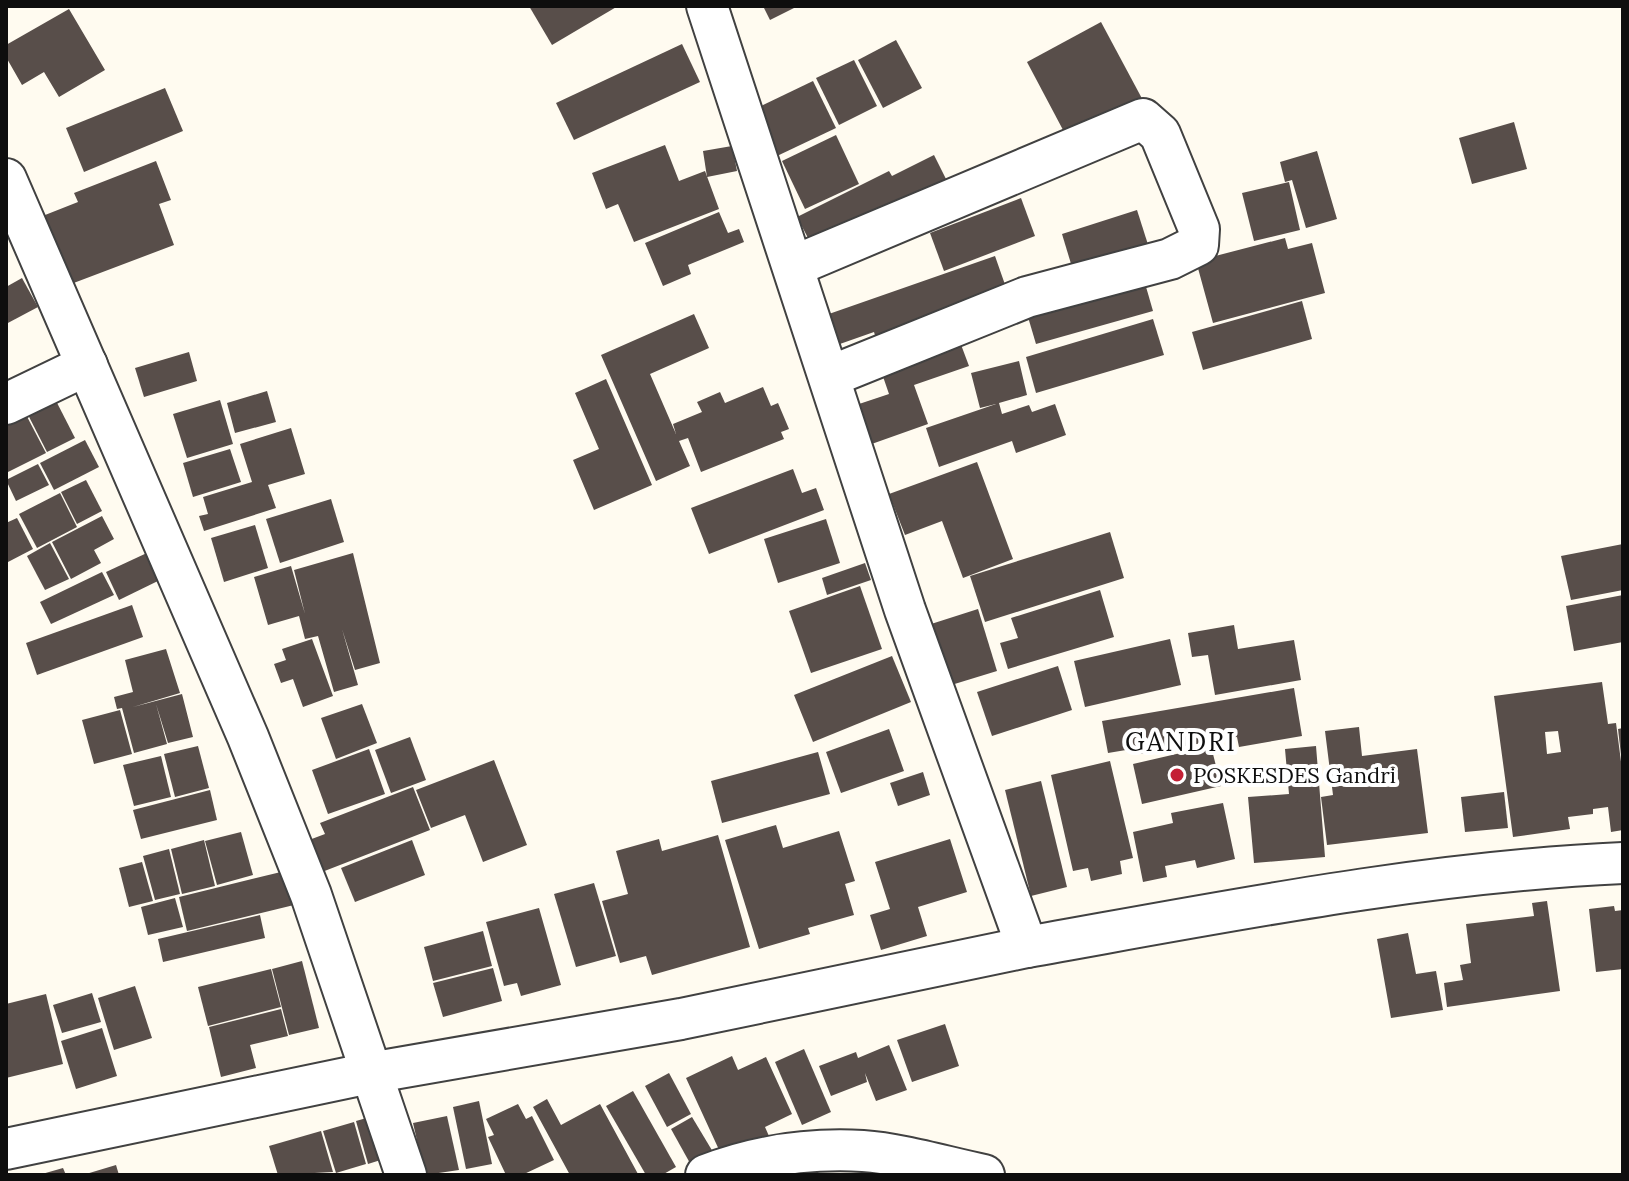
<svg xmlns="http://www.w3.org/2000/svg" width="1629" height="1181" viewBox="0 0 1629 1181" font-family="Lora,serif">
  <style>
    .building { fill: #584e4a; fill-rule: evenodd }
    .lines { fill: none; stroke-linecap: round; stroke-linejoin: round }
    .minor-casing { stroke: #414141; stroke-width: 44 }
    .minor { stroke: #fff; stroke-width: 40 }
    .poi-dot { fill: #c42035; stroke: #fff; stroke-width: 3 }
    .labels { text-anchor: middle; stroke-width: 8; stroke-linejoin: round; paint-order: stroke }
    .poi-label { font-size: 22px; fill: #0e0e0e; stroke: #fff; text-anchor: start }
    .quarter-label { font-size: 26px; letter-spacing: 2px; fill: #0e0e0e; stroke: #fff }
  </style>
  <rect width="100%" height="100%" fill="#fffbf0"/>
  <g class="building">
    <polygon points="529,6 618,6 552,45"/>
    <polygon points="763,6 798,6 770,20"/>
    <polygon points="69,9 105,70 59,97 44,72 22,85 6,57 6,45"/>
    <polygon points="1101,22 1146,106 1071,145 1027,62"/>
    <polygon points="896,40 922,88 883,108 858,60"/>
    <polygon points="682,44 700,82 574,140 556,103"/>
    <polygon points="854,60 877,106 839,125 816,78"/>
    <polygon points="813,81 836,128 777,156 755,109"/>
    <polygon points="165,88 183,131 84,172 66,128"/>
    <polygon points="1514,122 1527,169 1472,184 1459,138"/>
    <polygon points="836,135 859,184 805,209 782,161"/>
    <polygon points="665,145 679,181 705,171 719,209 634,242 618,204 606,209 592,173"/>
    <polygon points="732,146 737,171 707,177 703,151"/>
    <polygon points="1317,151 1337,219 1306,228 1292,180 1285,182 1280,162"/>
    <polygon points="934,155 949,185 817,255 797,217 889,171 892,176"/>
    <polygon points="156,161 171,200 159,204 174,245 71,284 40,217 78,202 74,193"/>
    <polygon points="1289,182 1300,230 1254,241 1242,193"/>
    <polygon points="1021,198 1035,236 944,271 930,233"/>
    <polygon points="1137,210 1151,254 1075,277 1062,234"/>
    <polygon points="719,212 728,233 739,229 744,242 688,265 691,274 663,286 645,243"/>
    <polygon points="1285,238 1288,249 1312,243 1325,293 1213,323 1196,261"/>
    <polygon points="995,256 1009,296 877,342 874,332 837,345 826,315"/>
    <polygon points="1142,273 1153,311 1036,344 1025,307"/>
    <polygon points="22,278 38,307 6,324 6,287"/>
    <polygon points="1302,301 1312,339 1203,370 1192,332"/>
    <polygon points="694,314 709,348 650,374 676,434 673,424 702,412 697,402 720,392 725,403 763,387 771,406 778,403 789,429 781,432 784,439 701,472 688,438 679,441 690,466 656,481 601,355"/>
    <polygon points="1153,319 1164,355 1036,393 1026,357"/>
    <polygon points="957,334 969,366 914,385 928,424 866,446 853,406 889,394 878,362"/>
    <polygon points="189,352 197,381 144,397 135,368"/>
    <polygon points="1019,361 1027,395 999,403 1002,414 1029,405 1032,412 1055,404 1066,435 1016,453 1012,441 939,467 926,428 996,404 980,408 971,373"/>
    <polygon points="606,379 652,485 594,510 573,460 599,449 575,393"/>
    <polygon points="267,391 276,422 235,433 227,403"/>
    <polygon points="52,393 75,438 47,452 24,407"/>
    <polygon points="220,400 233,444 187,458 173,414"/>
    <polygon points="22,407 46,453 6,473 6,415"/>
    <polygon points="291,428 305,474 268,485 276,508 204,531 199,516 208,514 203,497 252,482 240,444"/>
    <polygon points="85,440 99,467 54,490 40,463"/>
    <polygon points="230,449 241,482 193,497 183,463"/>
    <polygon points="977,462 1013,559 963,578 942,521 905,535 889,494"/>
    <polygon points="38,464 49,485 16,501 6,480"/>
    <polygon points="793,469 802,493 816,488 824,510 709,554 691,508"/>
    <polygon points="86,480 102,511 77,524 61,492"/>
    <polygon points="60,493 77,527 37,548 19,514"/>
    <polygon points="331,499 344,542 280,563 266,519"/>
    <polygon points="102,516 114,539 94,550 101,563 71,579 52,542"/>
    <polygon points="17,518 33,549 8,562 6,523"/>
    <polygon points="826,519 840,563 778,583 764,539"/>
    <polygon points="255,525 268,568 224,582 211,538"/>
    <polygon points="1110,532 1124,578 985,622 970,576"/>
    <polygon points="50,543 69,579 45,590 27,556"/>
    <polygon points="1623,544 1623,590 1571,600 1561,556"/>
    <polygon points="149,552 162,579 119,600 106,572"/>
    <polygon points="353,553 380,663 355,670 342,629 358,685 334,692 318,636 305,639 299,616 268,625 254,577 291,566 305,614 294,570"/>
    <polygon points="865,563 871,580 827,595 822,578"/>
    <polygon points="102,572 114,595 51,624 40,602"/>
    <polygon points="860,586 882,649 811,673 789,611"/>
    <polygon points="1100,590 1114,637 1008,669 1000,643 1018,638 1011,618"/>
    <polygon points="1623,595 1623,642 1574,651 1566,606"/>
    <polygon points="132,605 143,637 37,675 26,643"/>
    <polygon points="978,609 997,671 948,686 928,625"/>
    <polygon points="1234,625 1238,649 1294,640 1301,680 1215,695 1208,655 1192,657 1188,633"/>
    <polygon points="312,639 333,696 303,707 293,679 281,683 274,664 286,660 282,649"/>
    <polygon points="1170,639 1181,685 1085,707 1074,661"/>
    <polygon points="166,649 180,693 133,707 182,694 193,737 168,743 156,704 167,744 134,753 122,708 117,709 114,697 133,692 125,660"/>
    <polygon points="892,656 911,702 813,742 794,695"/>
    <polygon points="1058,666 1072,710 992,736 977,692"/>
    <path d="M1602,682L1608,724L1616,723L1623,777V830L1611,832L1608,807L1593,809V814L1568,817L1570,829L1513,837L1494,696ZM1558,731L1561,752L1547,754L1545,732Z"/>
    <polygon points="1294,688 1302,736 1239,747 1237,737 1139,754 1138,748 1108,753 1102,721"/>
    <polygon points="362,704 377,743 336,759 321,718"/>
    <polygon points="120,710 132,754 94,764 82,720"/>
    <polygon points="1359,727 1362,756 1417,749 1428,833 1327,845 1321,797 1333,795 1325,731"/>
    <polygon points="1623,728 1623,754 1621,755 1618,729"/>
    <polygon points="889,729 904,771 841,793 826,752"/>
    <polygon points="410,737 426,780 391,793 375,750"/>
    <polygon points="198,746 209,788 175,797 164,754"/>
    <polygon points="1211,746 1221,786 1142,804 1133,764"/>
    <polygon points="1316,746 1325,857 1254,863 1248,797 1289,794 1285,749"/>
    <polygon points="369,749 385,794 328,814 312,770"/>
    <polygon points="818,752 830,794 722,823 711,781"/>
    <polygon points="161,756 171,797 134,806 123,765"/>
    <polygon points="494,760 527,845 483,862 465,815 431,828 416,790"/>
    <polygon points="1110,761 1133,858 1120,861 1122,874 1091,881 1088,868 1073,871 1051,775"/>
    <polygon points="923,772 930,795 898,806 890,783"/>
    <polygon points="1041,781 1067,887 1031,896 1005,790"/>
    <polygon points="413,787 430,830 322,872 309,840 325,834 320,823"/>
    <polygon points="210,790 217,820 141,839 133,810"/>
    <polygon points="1504,792 1508,828 1465,832 1461,797"/>
    <polygon points="1223,803 1235,859 1197,868 1195,860 1165,866 1167,877 1143,882 1133,832 1173,823 1171,813"/>
    <polygon points="776,825 783,848 839,831 855,881 845,884 854,915 808,928 810,934 759,949 725,840"/>
    <polygon points="241,832 253,875 217,885 205,841"/>
    <polygon points="718,835 750,947 652,975 646,956 620,963 602,901 628,894 616,851 659,839 662,851"/>
    <polygon points="950,839 967,892 918,907 927,936 881,950 870,915 890,909 875,862"/>
    <polygon points="204,840 215,886 182,894 171,849"/>
    <polygon points="412,840 425,875 355,902 341,868"/>
    <polygon points="169,849 180,894 155,900 143,856"/>
    <polygon points="142,862 153,901 129,907 119,868"/>
    <polygon points="285,871 294,905 187,931 179,897"/>
    <polygon points="594,883 616,956 576,967 554,894"/>
    <polygon points="175,898 183,927 148,935 141,907"/>
    <polygon points="1547,901 1560,991 1447,1007 1444,983 1463,980 1460,965 1471,963 1466,924 1534,916 1532,903"/>
    <polygon points="1614,906 1615,911 1623,910 1623,969 1596,972 1589,909"/>
    <polygon points="539,908 561,985 521,996 517,983 504,986 486,922"/>
    <polygon points="260,915 265,938 163,962 158,939"/>
    <polygon points="483,931 492,966 433,981 424,947"/>
    <polygon points="1408,933 1416,974 1436,971 1443,1010 1391,1018 1377,939"/>
    <polygon points="302,961 319,1028 289,1035 272,969"/>
    <polygon points="493,968 502,1001 443,1017 433,983"/>
    <polygon points="271,969 281,1007 208,1026 198,987"/>
    <polygon points="135,986 152,1038 114,1050 98,998"/>
    <polygon points="92,993 101,1022 62,1033 53,1005"/>
    <polygon points="46,994 63,1064 6,1078 6,1004"/>
    <polygon points="281,1009 288,1036 250,1045 256,1068 221,1077 209,1027"/>
    <polygon points="945,1024 959,1066 912,1082 897,1040"/>
    <polygon points="102,1028 117,1076 76,1089 61,1041"/>
    <polygon points="889,1045 907,1090 876,1101 865,1073 867,1082 831,1096 819,1066 856,1052 858,1058"/>
    <polygon points="804,1049 831,1112 802,1125 775,1062"/>
    <polygon points="732,1056 738,1070 766,1057 792,1114 765,1127 772,1143 726,1165 686,1078"/>
    <polygon points="669,1073 691,1114 667,1127 645,1086"/>
    <polygon points="633,1091 676,1167 662,1175 646,1175 606,1106"/>
    <polygon points="547,1099 561,1125 600,1104 638,1174 570,1175 533,1107"/>
    <polygon points="479,1101 492,1164 466,1169 453,1107"/>
    <polygon points="518,1104 526,1119 532,1116 554,1160 522,1175 506,1175 488,1137 494,1135 486,1119"/>
    <polygon points="377,1115 390,1157 368,1164 356,1121"/>
    <polygon points="447,1116 459,1170 425,1175 413,1123"/>
    <polygon points="692,1117 713,1152 691,1165 671,1129"/>
    <polygon points="354,1122 366,1164 336,1173 323,1131"/>
    <polygon points="321,1131 333,1172 278,1175 269,1146"/>
    <polygon points="116,1165 119,1175 86,1175 86,1174"/>
    <polygon points="63,1168 66,1175 42,1175 42,1174"/>
  </g>
  <g class="lines">
    <defs>
      <g id="minor">
        <path d="M707,6L905,610L1027,947C1224,912 1423,872 1623,863"/>
        <polyline points="6,179 248,737 311,895 406,1175"/>
        <polyline points="794,266 1143,119 1160,134 1199,229 1198,245 1170,259 1027,297 831,376"/>
        <polyline points="6,404 87,365"/>
        <polyline points="6,1149 370,1073 681,1019 1027,947"/>
        <path d="M706,1175C755,1156 809,1148 863,1151C903,1154 945,1167 984,1175"/>
      </g>
    </defs>
    <use href="#minor" class="minor-casing"/>
    <use href="#minor" class="minor"/>
  </g>
  <circle class="poi-dot" cx="1177" cy="775" r="8"/>
  <g class="labels">
    <g class="poi-label">
      <text x="1193" y="783">POSKESDES Gandri</text>
    </g>
    <g class="quarter-label">
      <text x="1181" y="751">GANDRI</text>
    </g>
  </g>
  <rect width="1629" height="1181" fill="none" stroke="#0e0e0e" stroke-width="16"/>
</svg>
